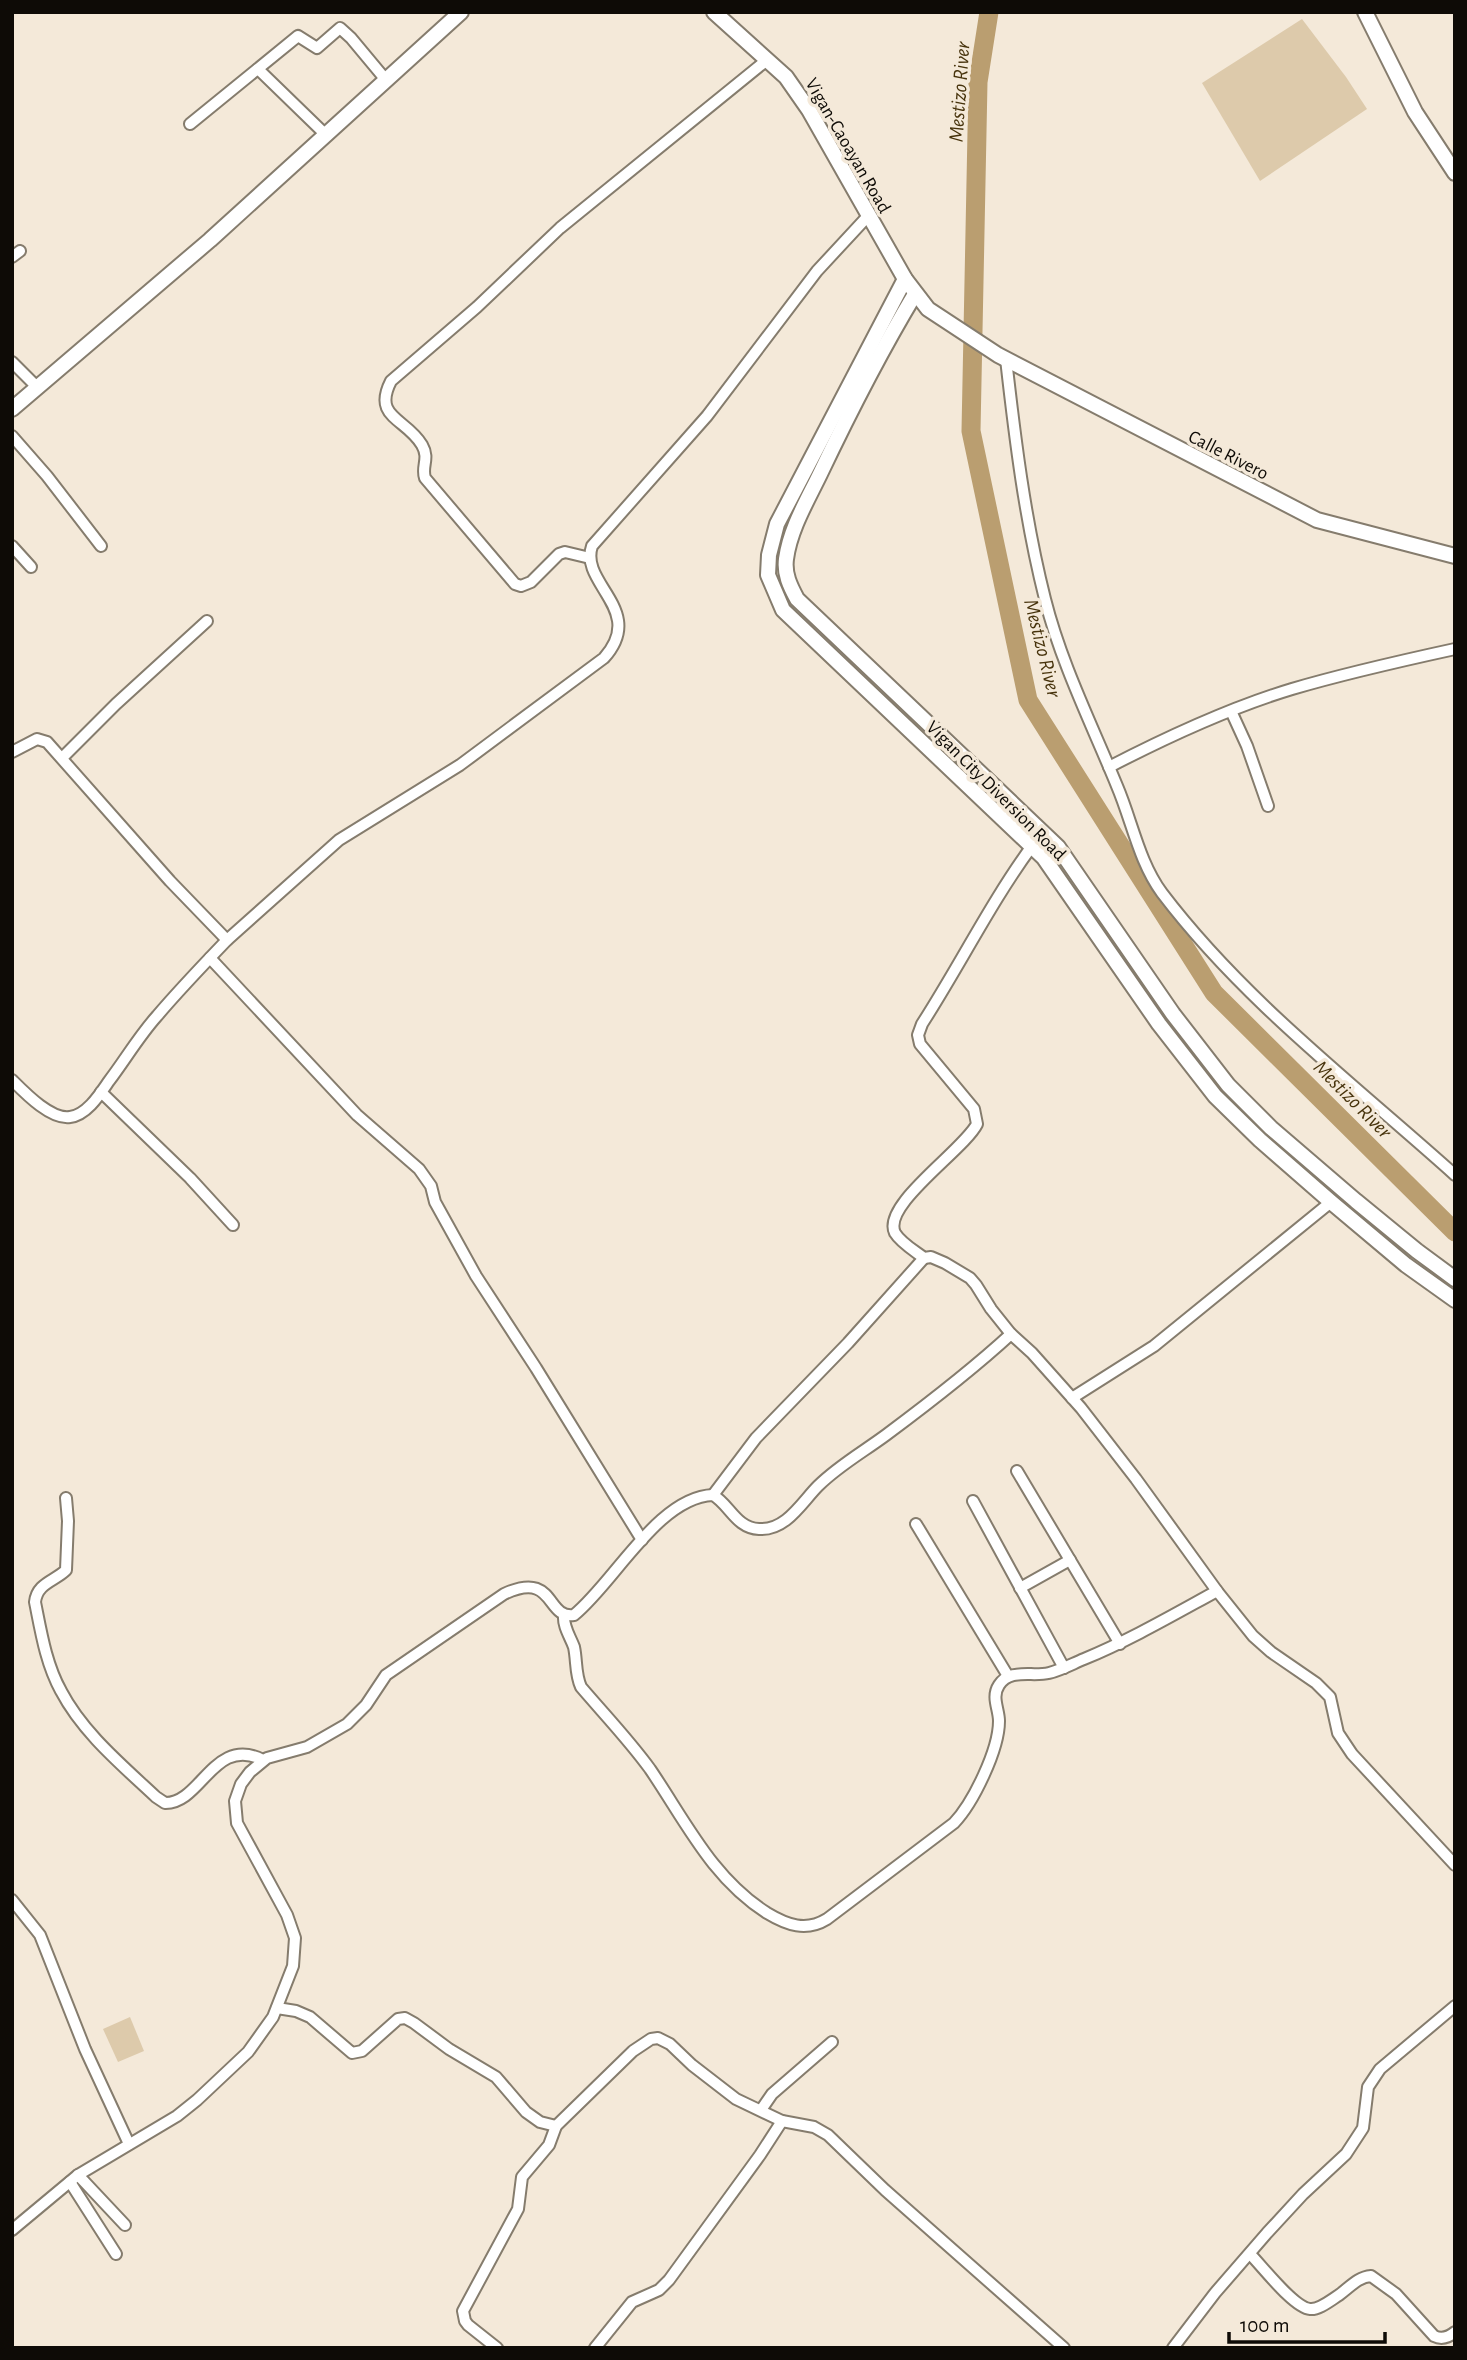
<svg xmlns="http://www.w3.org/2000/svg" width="1467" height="2360" viewBox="0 0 1467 2360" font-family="'Alegreya Sans',sans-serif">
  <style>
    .green { fill: #ddcaab }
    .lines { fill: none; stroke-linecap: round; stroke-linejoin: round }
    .river { stroke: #ba9e70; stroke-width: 19 }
    .street-casing { stroke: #857c6d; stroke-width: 14 }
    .secondary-casing { stroke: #857c6d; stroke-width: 18 }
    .street { stroke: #fff; stroke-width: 10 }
    .secondary { stroke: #fff; stroke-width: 14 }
    .labels { text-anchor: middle; stroke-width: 7; stroke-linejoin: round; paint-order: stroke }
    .street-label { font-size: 19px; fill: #0e0b06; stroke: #f4e9d9 }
    .water-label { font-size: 21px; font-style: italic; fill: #47330c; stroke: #f4e9d9 }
  </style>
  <rect width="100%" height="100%" fill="#f4e9d9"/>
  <g class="green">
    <polygon points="1302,19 1346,77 1367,109 1260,181 1202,83"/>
    <polygon points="130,2017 144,2051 118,2062 103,2029"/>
  </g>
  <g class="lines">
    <polyline class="river" points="989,12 978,82 971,431 1028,700 1214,993 1455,1232"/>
    <defs>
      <g id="street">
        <polyline points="258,69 326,135"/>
        <polyline points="190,124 298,36 317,48 340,28 351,38 386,80"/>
        <polyline points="12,257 20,251"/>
        <path d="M1006,359C1015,439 1025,520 1045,599C1061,663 1092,725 1117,786C1132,821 1139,862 1162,893C1244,1001 1355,1085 1455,1175"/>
        <polyline points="12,362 38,388"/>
        <polyline points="12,436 47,476 101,546"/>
        <polyline points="12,546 31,567"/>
        <path d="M590,558L565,552L559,554L531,582L521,586L515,584L425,478C421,466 430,459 422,445C406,418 372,418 391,381L477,307L560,228L767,60"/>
        <polyline points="1231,711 1247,746 1268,806"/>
        <polyline points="12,752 37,739 47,742 170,881 227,940"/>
        <polyline points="62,758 116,704 207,621"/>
        <path d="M1109,767C1167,737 1229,708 1292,689C1346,673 1400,661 1455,649"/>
        <path d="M1032,846C991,902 960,965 922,1024L918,1035L920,1044L974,1109L977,1124C964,1150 881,1205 895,1233C901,1243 915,1251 924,1258L931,1257L945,1263L970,1278L976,1285L991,1309L1011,1334L1032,1353L1081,1408L1136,1479L1217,1591L1253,1636L1271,1652L1316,1683L1330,1697L1338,1733L1352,1754L1455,1865"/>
        <polyline points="210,958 357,1115 419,1169 431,1186 435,1202 476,1276 536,1368 642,1540"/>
        <path d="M12,1080C25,1093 51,1120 70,1117C87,1115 100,1094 109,1081C125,1060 139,1036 157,1016C179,990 203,965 227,940L339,840L460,765L604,658C647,610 579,584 592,546L707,416L817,271L868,216"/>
        <polyline points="101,1092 190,1178 233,1225"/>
        <polyline points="1072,1398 1154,1346 1331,1202"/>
        <polyline points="1017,1471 1120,1644"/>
        <polyline points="713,1495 756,1438 848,1343 924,1258"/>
        <path d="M66,1498L68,1521L66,1570C55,1581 37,1583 35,1602C41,1632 46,1664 61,1691C83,1733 122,1765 156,1797L165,1803C201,1804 214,1735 263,1760"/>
        <polyline points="973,1501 1064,1668"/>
        <polyline points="916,1524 1008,1676"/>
        <polyline points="1020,1588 1070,1560"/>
        <path d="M564,1615C563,1627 570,1636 574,1647C577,1661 575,1674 581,1687C604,1714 629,1740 650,1769C686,1822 712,1878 767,1913C787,1925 806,1932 827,1919L954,1823C973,1803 999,1750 999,1721C999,1709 991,1697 999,1685C1010,1668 1032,1677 1049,1673C1061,1670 1072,1664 1084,1659C1130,1640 1173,1615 1217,1591"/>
        <polyline points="12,1900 40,1935 85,2049 129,2144"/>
        <polyline points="277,2008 296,2011 310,2017 352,2053 362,2051 398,2019 405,2018 414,2023 449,2049 496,2077 526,2112 540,2122 556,2126"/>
        <polyline points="761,2110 772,2094 832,2042"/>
        <polyline points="78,2175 125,2225"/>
        <polyline points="70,2182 116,2254"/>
        <path d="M12,2230L78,2175L177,2116L197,2100L248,2052L273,2017L293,1966L295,1938L287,1915L237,1823L235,1801L241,1784L250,1772L267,1758L307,1747L347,1724L366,1705L386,1675L504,1594C556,1570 545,1619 574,1615C614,1583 658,1497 713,1495C730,1505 736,1528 759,1529C786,1531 802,1502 818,1486C838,1466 863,1452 886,1435C929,1403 972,1370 1011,1334"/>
        <path d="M1250,2254C1262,2266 1294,2308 1310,2309C1319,2310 1331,2300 1339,2295C1350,2287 1358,2277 1371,2276L1396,2294L1434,2336C1442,2340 1449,2337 1455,2332"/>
        <polyline points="497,2348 468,2325 465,2321 463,2311 518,2209 522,2177 549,2145 556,2126 633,2051 651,2039 658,2038 670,2044 692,2065 736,2099 782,2121 814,2127 828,2135 885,2190 1064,2348"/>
        <polyline points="595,2348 632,2302 659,2290 669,2280 760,2155 782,2121"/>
        <polyline points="1173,2348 1215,2293 1267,2233 1303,2194 1346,2154 1363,2128 1368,2087 1380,2069 1455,2006"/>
      </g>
      <g id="secondary">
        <polyline points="714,12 786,77 809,110 905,279 928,309 998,355 1317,520 1455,556"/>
        <polyline points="1365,12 1415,112 1455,173"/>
        <polyline points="905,279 777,524 769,555 768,575 783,610 1044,858 1159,1024 1215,1096 1260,1140 1331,1202 1406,1265 1455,1300"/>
        <path d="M915,294C880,352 849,413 820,474C807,501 790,529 786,559C784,574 790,586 797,599L1058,847L1173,1014L1228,1085L1271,1128L1356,1201L1417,1251L1455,1279"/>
        <polyline points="12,409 210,240 461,12"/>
      </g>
    </defs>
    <use href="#street" class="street-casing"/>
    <use href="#secondary" class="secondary-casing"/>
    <use href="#street" class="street"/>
    <use href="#secondary" class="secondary"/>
  </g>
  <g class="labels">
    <g class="street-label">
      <text transform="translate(849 145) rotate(60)" y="7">Vigan-Caoayan Road</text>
      <text transform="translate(1229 454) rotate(27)" y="7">Calle Rivero</text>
      <text transform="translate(997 790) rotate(45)" y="7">Vigan City Diversion Road</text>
    </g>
    <g class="water-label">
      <text transform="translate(959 92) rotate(-86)" y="7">Mestizo River</text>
      <text transform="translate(1043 648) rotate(76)" y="7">Mestizo River</text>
      <text transform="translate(1353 1099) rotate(45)" y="7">Mestizo River</text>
    </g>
  </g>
  <rect width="1467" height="2360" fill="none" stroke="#0e0b06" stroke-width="28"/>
  <path d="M1229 2332v10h156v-10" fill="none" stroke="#0e0b06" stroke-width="3.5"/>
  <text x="1240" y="2332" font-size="21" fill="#0e0b06" stroke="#f4e9d9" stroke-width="5" paint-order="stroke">100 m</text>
</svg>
